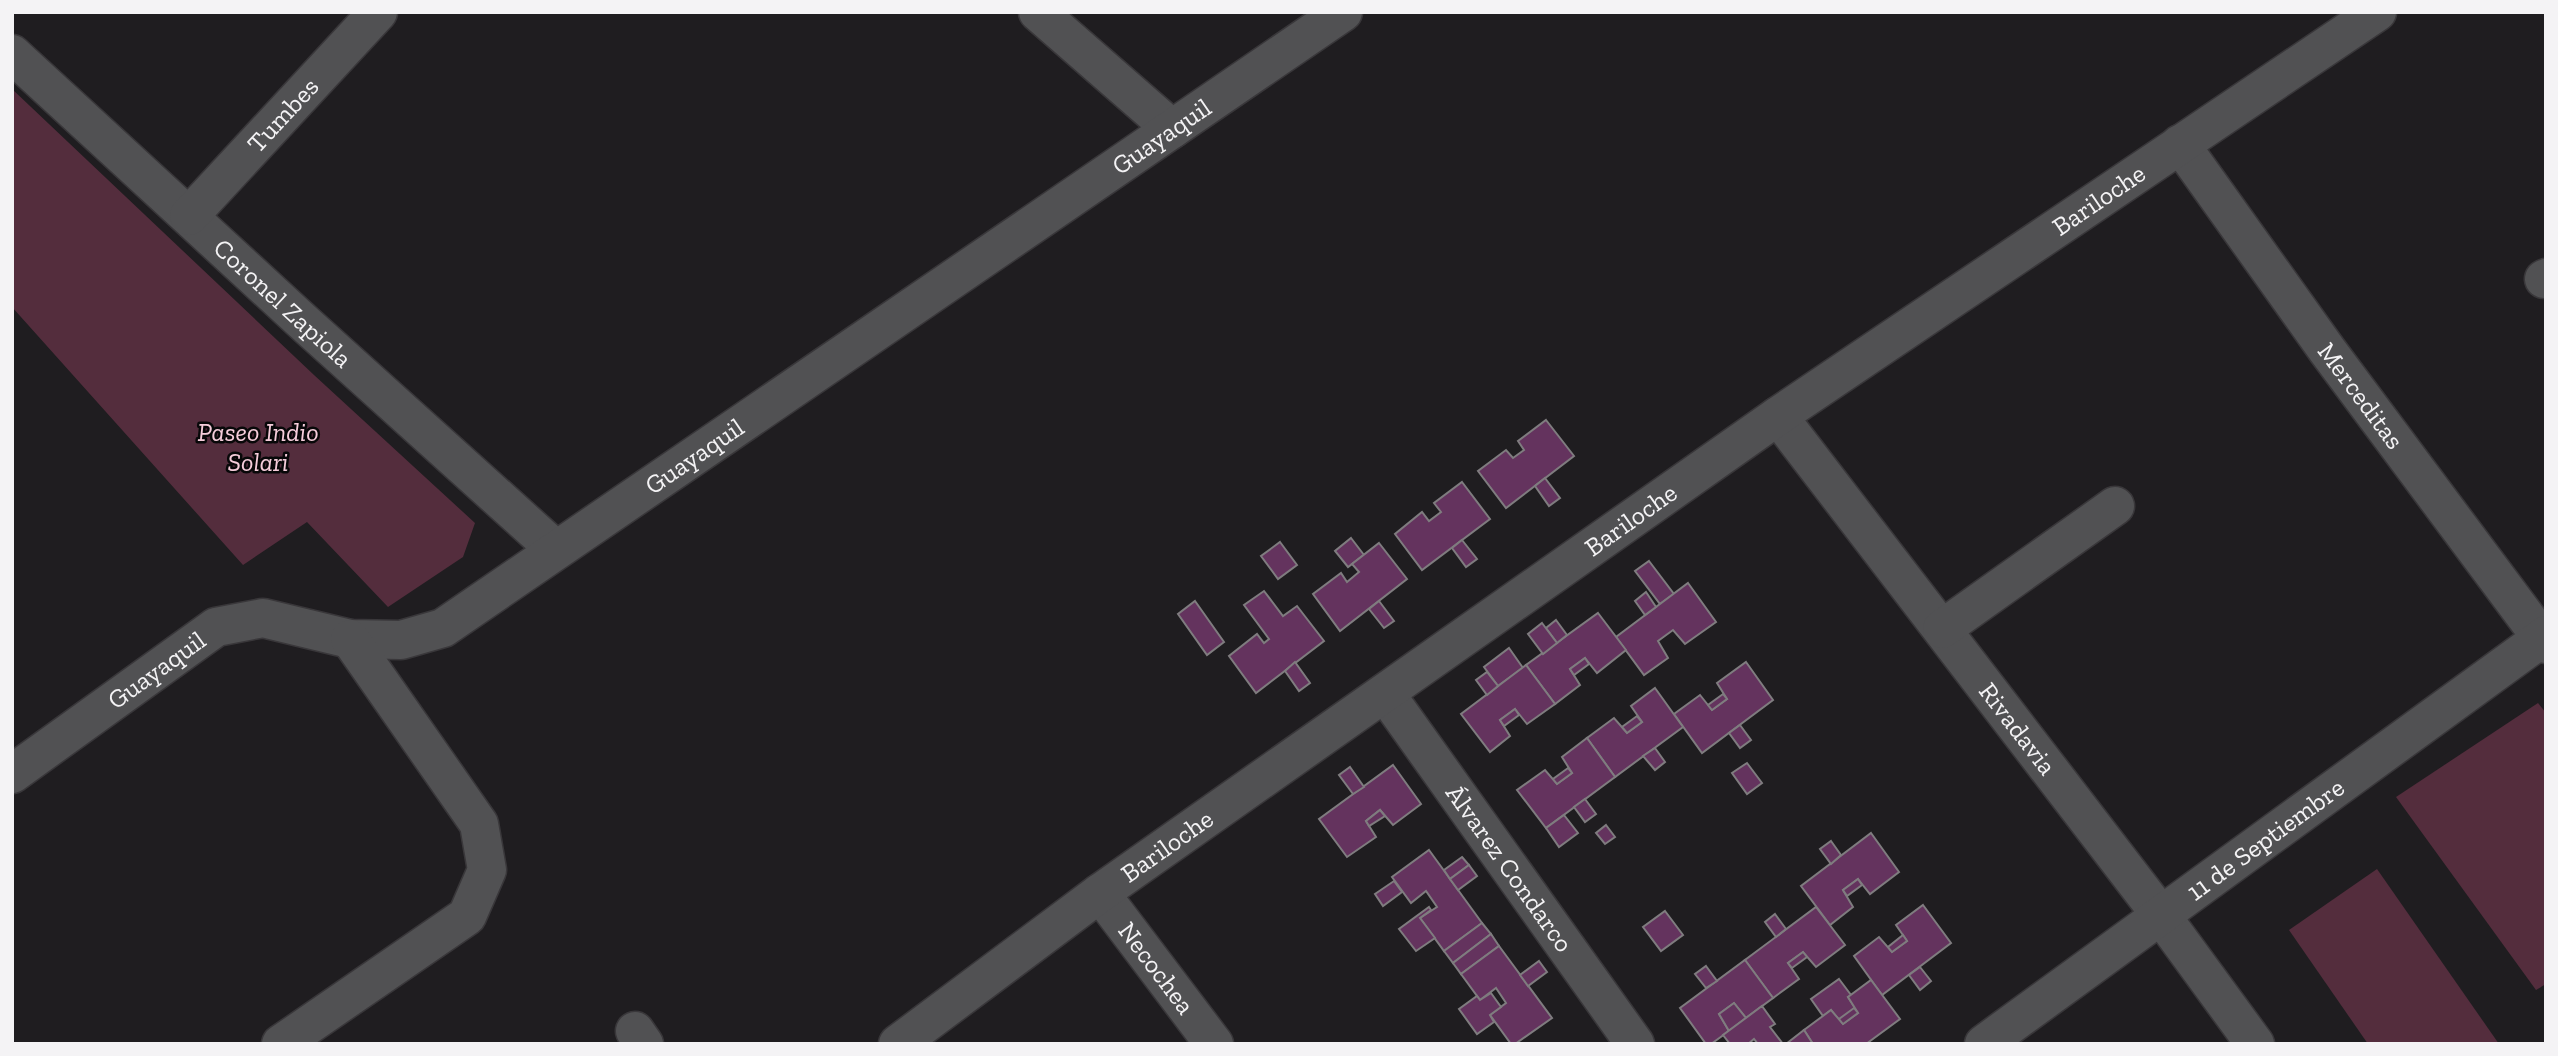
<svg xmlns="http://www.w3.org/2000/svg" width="2558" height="1056" viewBox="0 0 2558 1056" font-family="'Zilla Slab',serif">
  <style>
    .green { fill: #542d3d }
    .building { fill: #64335e; stroke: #7f7c7f; stroke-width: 2 }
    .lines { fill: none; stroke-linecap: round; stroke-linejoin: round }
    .minor-casing { stroke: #39373a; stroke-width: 41 }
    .minor { stroke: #515153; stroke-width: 38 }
    .labels { text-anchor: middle; stroke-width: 5; stroke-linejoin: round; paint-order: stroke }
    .street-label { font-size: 26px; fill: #f4f3f5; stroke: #080809 }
    .park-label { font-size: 26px; font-style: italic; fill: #f6cddb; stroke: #080809 }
  </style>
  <rect width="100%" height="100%" fill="#1f1d20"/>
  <g class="green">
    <polygon points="12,89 314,375 475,523 463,557 388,607 307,522 243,565 12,307"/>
    <polygon points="2538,703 2546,713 2546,984 2536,990 2396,797"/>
    <polygon points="2377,869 2499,1044 2368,1044 2289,930"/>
  </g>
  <g class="building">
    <polygon points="1546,420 1574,456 1506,508 1478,471 1506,450 1513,458 1524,450 1518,441"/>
    <polygon points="1545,478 1560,498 1549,506 1535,486"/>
    <polygon points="1462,482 1490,519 1422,570 1395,534 1422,512 1429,521 1441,512 1434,503"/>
    <polygon points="1351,538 1364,555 1348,567 1335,551"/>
    <polygon points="1462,540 1477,559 1466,567 1452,548"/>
    <polygon points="1280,542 1297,565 1278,579 1261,556"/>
    <polygon points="1379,543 1407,579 1340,631 1313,594 1341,573 1347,582 1359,572 1352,564"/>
    <polygon points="1649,561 1674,594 1660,604 1635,571"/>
    <polygon points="1688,583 1716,622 1685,644 1673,630 1658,641 1668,658 1644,675 1616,637"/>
    <polygon points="1264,591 1283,616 1297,606 1324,641 1256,693 1229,656 1257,634 1264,643 1269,639 1244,605"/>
    <polygon points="1646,592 1656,607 1645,615 1635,601"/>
    <polygon points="1195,601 1224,642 1207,655 1178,614"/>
    <polygon points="1379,601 1394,621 1384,628 1369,609"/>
    <polygon points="1598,613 1626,650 1597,673 1585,658 1570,669 1580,685 1555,704 1526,665"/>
    <polygon points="1556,620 1567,635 1557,643 1546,628"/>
    <polygon points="1542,623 1557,643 1543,654 1528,634"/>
    <polygon points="1509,648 1523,668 1498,686 1484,667"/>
    <polygon points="1585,658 1589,664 1574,675 1570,669"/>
    <polygon points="1295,662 1310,683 1299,691 1285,671"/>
    <polygon points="1746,662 1773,700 1702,753 1674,714 1700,695 1712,710 1727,699 1717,683"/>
    <polygon points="1526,665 1555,704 1527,724 1515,709 1500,720 1510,736 1490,752 1461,714"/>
    <polygon points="1487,672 1498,686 1487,695 1476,680"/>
    <polygon points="1655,688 1683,727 1615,777 1587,738 1614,718 1627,733 1642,722 1631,706"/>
    <polygon points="1723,694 1727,699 1712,710 1708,705"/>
    <polygon points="1515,709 1519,715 1504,726 1500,720"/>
    <polygon points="1637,716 1642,722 1627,733 1622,727"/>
    <polygon points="1740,725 1751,740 1740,748 1729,733"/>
    <polygon points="1587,738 1615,777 1546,828 1517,790 1545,770 1557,784 1572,773 1562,757"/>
    <polygon points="1655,748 1665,762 1655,770 1643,756"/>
    <polygon points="1747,763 1762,783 1747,794 1732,773"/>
    <polygon points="1393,765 1421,804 1393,825 1380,810 1366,821 1376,837 1347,857 1319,819"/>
    <polygon points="1350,767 1364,787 1353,794 1339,775"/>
    <polygon points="1568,768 1572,773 1557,784 1553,779"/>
    <polygon points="1585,799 1596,814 1585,822 1574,807"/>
    <polygon points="1380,810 1385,816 1369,826 1366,821"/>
    <polygon points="1564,815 1578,833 1559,847 1546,828"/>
    <polygon points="1606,825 1615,837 1605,844 1596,833"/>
    <polygon points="1871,833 1899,872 1870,894 1858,879 1843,890 1853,907 1830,925 1801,886"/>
    <polygon points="1831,841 1841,855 1831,864 1820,849"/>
    <polygon points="1429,850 1482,923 1444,951 1420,918 1437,907 1426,891 1411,903 1392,877"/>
    <polygon points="1462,857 1469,865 1450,879 1444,870"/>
    <polygon points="1469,865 1477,876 1458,890 1450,879"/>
    <polygon points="1858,879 1862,885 1847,896 1843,890"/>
    <polygon points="1394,881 1402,892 1383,906 1375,894"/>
    <polygon points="1923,905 1951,943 1882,995 1854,956 1879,937 1892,952 1907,941 1896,925"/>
    <polygon points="1429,907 1431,910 1420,918 1435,938 1416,951 1399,929"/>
    <polygon points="1816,907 1845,945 1816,967 1803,952 1788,963 1799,979 1773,998 1745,960"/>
    <polygon points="1665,911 1683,935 1661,951 1643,927"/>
    <polygon points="1775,914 1786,929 1776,937 1765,922"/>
    <polygon points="1482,923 1491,934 1453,963 1444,951"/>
    <polygon points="1491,934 1499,946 1461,974 1453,963"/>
    <polygon points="1903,935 1907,941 1892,952 1888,947"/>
    <polygon points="1499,946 1552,1018 1515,1044 1511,1044 1490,1015 1506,1003 1496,988 1480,1000 1461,974"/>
    <polygon points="1803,952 1807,957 1792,968 1788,963"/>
    <polygon points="1745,960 1773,998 1746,1018 1734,1003 1719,1014 1729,1031 1711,1044 1706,1044 1680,1008"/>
    <polygon points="1539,961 1547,972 1528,986 1520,975"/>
    <polygon points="1706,966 1717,981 1706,988 1695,974"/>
    <polygon points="1920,967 1931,981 1920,990 1909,975"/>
    <polygon points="1839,979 1851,995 1848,997 1855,1008 1839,1020 1831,1010 1823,1016 1811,999"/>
    <polygon points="1871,980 1900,1019 1866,1044 1813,1044 1804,1030 1831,1010 1843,1024 1858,1013 1848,997"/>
    <polygon points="1491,993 1501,1007 1490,1015 1494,1022 1477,1034 1459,1009 1477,996 1480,1000"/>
    <polygon points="1734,1003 1746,1018 1729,1031 1719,1014"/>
    <polygon points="1762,1006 1775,1024 1770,1027 1783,1044 1758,1044 1754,1039 1748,1044 1730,1044 1723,1035"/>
    <polygon points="1854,1008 1858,1013 1843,1024 1839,1019"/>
    <polygon points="1804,1030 1813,1044 1786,1044"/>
  </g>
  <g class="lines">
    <defs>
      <g id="minor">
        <polyline points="1038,12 1172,129"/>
        <path id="s1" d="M12,54L301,320L556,550"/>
        <path id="s2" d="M2180,144L2327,350L2546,644"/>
        <path id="s3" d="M189,216L378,12"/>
        <polyline points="2544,279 2546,278"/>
        <path id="s4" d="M1778,416L2160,914L2255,1044"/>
        <polyline points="1942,629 2115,506"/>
        <path id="s5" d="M1385,693L1635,1044"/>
        <path id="s6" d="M12,774L216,627L263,618L350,639L401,640L443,628L1343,12"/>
        <path id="s7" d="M1100,893L1214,1044"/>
        <polyline points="635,1031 644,1044"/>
        <polyline points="281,1044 467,916 487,870 479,824 350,639"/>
        <path id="s8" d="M898,1044L1100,893L1778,416L2377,12"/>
        <path id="s9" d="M1984,1044L2546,635"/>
      </g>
    </defs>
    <use href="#minor" class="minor-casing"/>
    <use href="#minor" class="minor"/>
  </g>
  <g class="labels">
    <g class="street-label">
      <text dy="9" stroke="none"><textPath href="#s3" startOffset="138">Tumbes</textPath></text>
      <text dy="9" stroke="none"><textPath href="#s6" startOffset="1354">Guayaquil</textPath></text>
      <text dy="9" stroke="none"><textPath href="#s8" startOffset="1468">Bariloche</textPath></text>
      <text dy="9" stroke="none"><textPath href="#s1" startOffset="368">Coronel Zapiola</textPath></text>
      <text dy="9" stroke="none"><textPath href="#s2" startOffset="310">Merceditas</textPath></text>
      <text dy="9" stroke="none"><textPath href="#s6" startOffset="788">Guayaquil</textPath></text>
      <text dy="9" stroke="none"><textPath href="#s8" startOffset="901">Bariloche</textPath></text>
      <text dy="9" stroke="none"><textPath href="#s6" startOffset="178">Guayaquil</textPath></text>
      <text dy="9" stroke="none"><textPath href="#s4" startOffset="394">Rivadavia</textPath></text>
      <text dy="9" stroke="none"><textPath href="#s9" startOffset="348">11 de Septiembre</textPath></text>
      <text dy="9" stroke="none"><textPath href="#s8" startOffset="334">Bariloche</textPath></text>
      <text dy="9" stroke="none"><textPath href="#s5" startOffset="215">Álvarez Condarco</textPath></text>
      <text dy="9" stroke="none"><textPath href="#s7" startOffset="94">Necochea</textPath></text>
    </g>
    <g class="park-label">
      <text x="258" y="441">Paseo Indio<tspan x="258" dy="30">Solari</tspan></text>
    </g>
  </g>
  <rect width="2558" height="1056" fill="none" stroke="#f4f3f5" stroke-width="28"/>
</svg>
